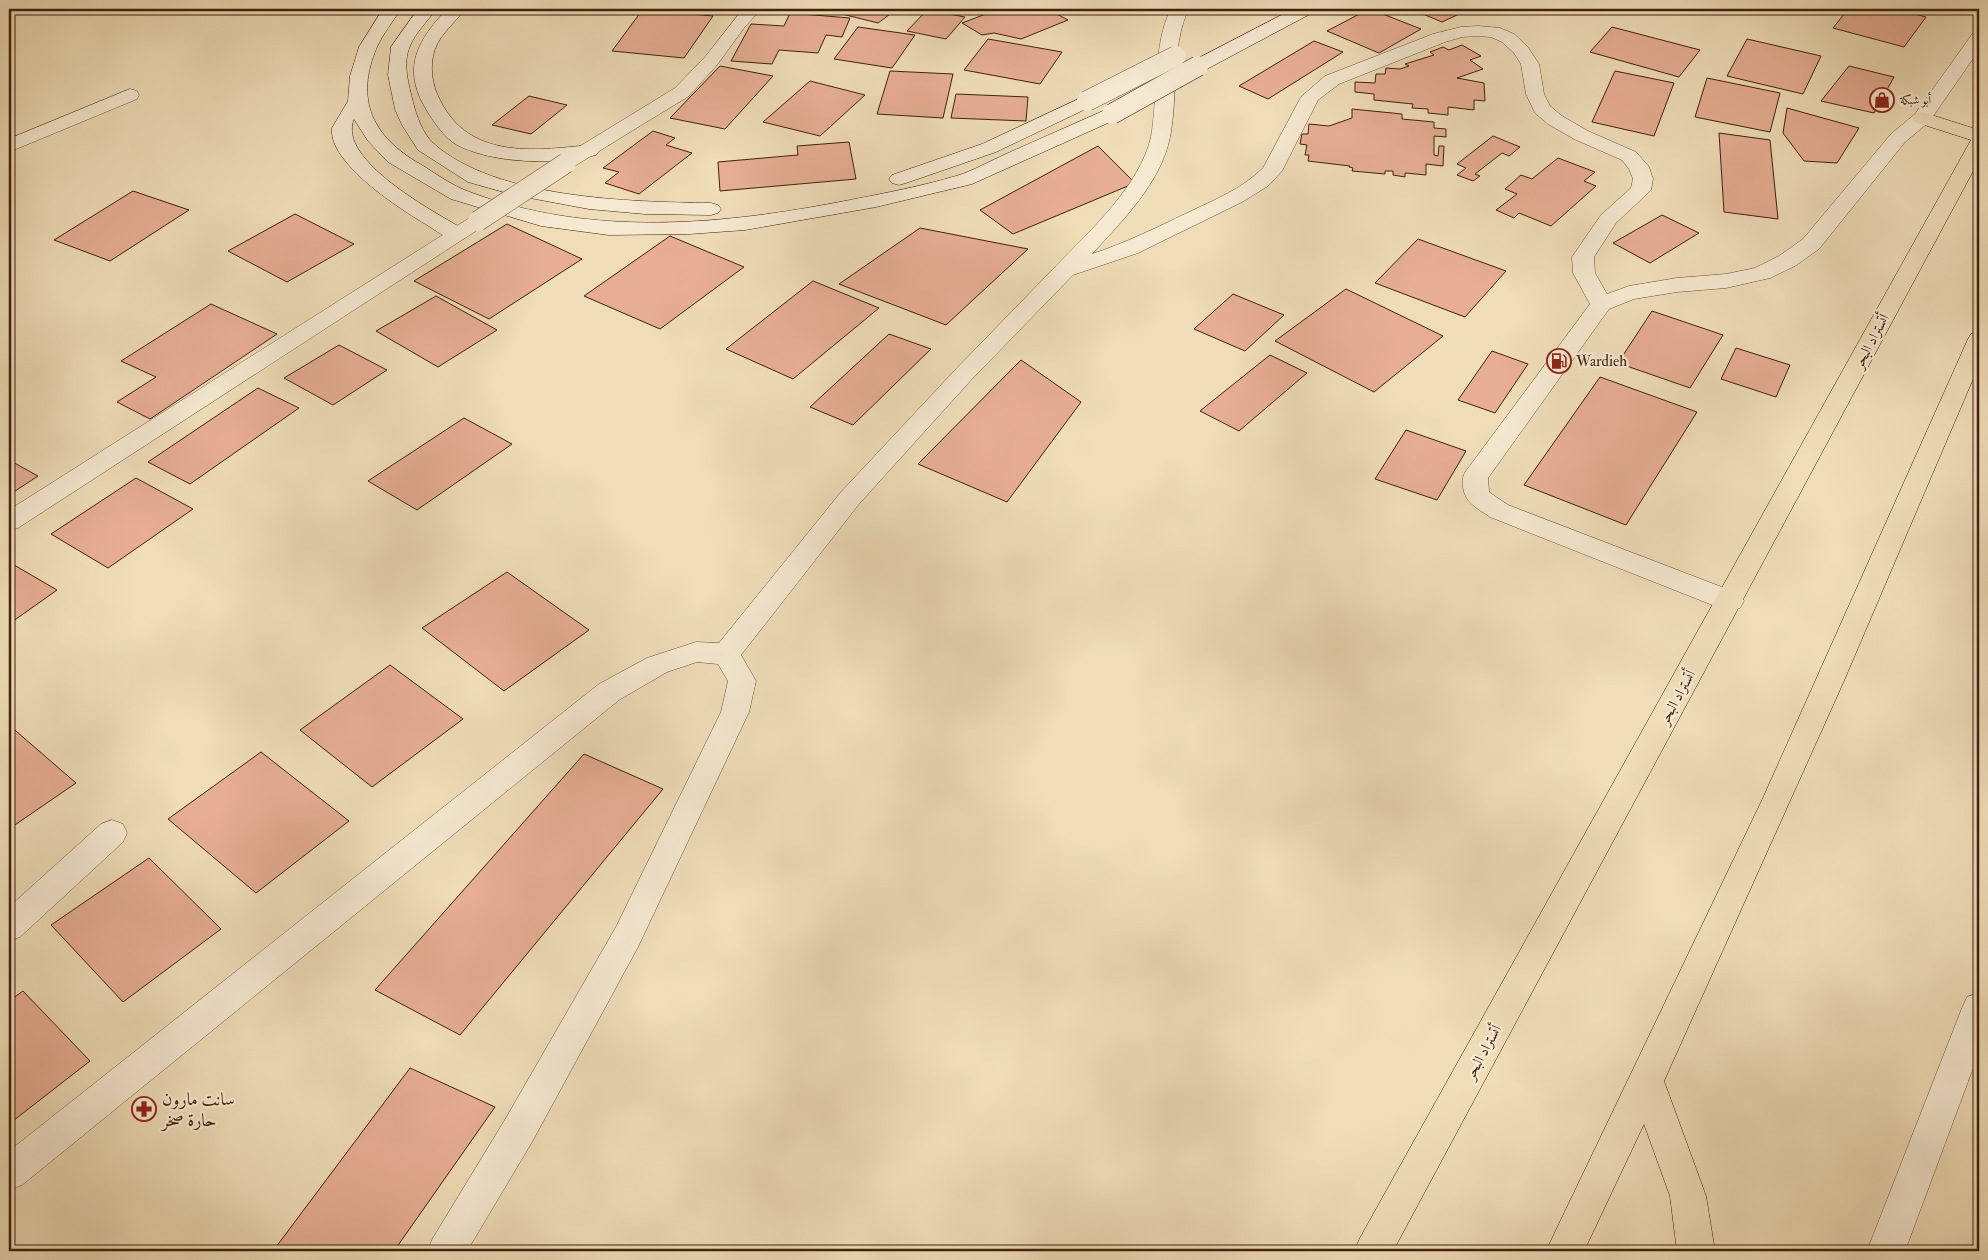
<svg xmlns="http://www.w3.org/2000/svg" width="1988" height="1260" viewBox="0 0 1988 1260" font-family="'IM FELL Double Pica',Amiri,serif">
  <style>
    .building { fill: #e7ae94; stroke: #3f210c }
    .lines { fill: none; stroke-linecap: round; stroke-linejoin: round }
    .minor-casing { stroke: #6b5037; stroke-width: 1 }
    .tertiary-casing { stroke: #6b5037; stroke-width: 1 }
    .secondary-casing { stroke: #3f210c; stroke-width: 1 }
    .motorway-casing { stroke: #3f210c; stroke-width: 1 }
    .minor { fill: #f5e9d1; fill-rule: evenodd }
    .tertiary { fill: #f5e9d1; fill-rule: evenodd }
    .secondary { fill: #f5e9d1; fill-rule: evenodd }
    .motorway { fill: #efddb8; fill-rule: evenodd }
    .tertiary-bridge-casing { stroke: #6b5037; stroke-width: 21; stroke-linecap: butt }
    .secondary-bridge-casing { stroke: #3f210c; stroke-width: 21; stroke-linecap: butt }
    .tertiary-bridge { stroke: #f5e9d1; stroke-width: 20 }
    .secondary-bridge { stroke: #f5e9d1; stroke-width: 20 }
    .labels { text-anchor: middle; stroke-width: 4.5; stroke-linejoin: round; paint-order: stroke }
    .far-poi-label { font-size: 12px; fill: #3f210c; stroke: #f5e9d1; text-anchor: start }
    .street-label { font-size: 15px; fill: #3f210c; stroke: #f5e9d1 }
    .poi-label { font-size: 15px; fill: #3f210c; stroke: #f5e9d1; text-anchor: start }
    .near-poi-label { font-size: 18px; fill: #3f210c; stroke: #f5e9d1; text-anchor: start }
  </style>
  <rect width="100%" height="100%" fill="#efddb8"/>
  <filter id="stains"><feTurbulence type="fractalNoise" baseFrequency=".004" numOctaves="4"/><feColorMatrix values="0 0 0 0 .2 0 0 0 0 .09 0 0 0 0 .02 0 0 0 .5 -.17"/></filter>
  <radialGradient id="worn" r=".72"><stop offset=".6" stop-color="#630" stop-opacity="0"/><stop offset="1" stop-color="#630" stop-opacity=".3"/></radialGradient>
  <g class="building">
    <polygon points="643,9 672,9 669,12 713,16 684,58 612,51"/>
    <polygon points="849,9 897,9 878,23 842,14"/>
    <polygon points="999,9 1047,9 1068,20 1021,39 994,33 982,35 962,23"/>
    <polygon points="1054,9 1078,9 1065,14"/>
    <polygon points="1369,9 1370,9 1421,29 1379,53 1327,31"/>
    <polygon points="1411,9 1470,9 1442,22"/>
    <polygon points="1848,9 1897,9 1926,17 1904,47 1833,28"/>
    <polygon points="927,10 965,17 946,39 907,31"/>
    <polygon points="790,13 850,18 842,37 826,35 818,53 779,50 772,64 731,61 751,24 784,26"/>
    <polygon points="858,27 915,35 892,68 834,59"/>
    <polygon points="1612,27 1700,50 1679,77 1590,52"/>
    <polygon points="988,39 1062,52 1040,84 964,70"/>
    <polygon points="1747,39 1821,56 1803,94 1727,76"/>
    <polygon points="1314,41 1343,52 1268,99 1239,86"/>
    <polygon points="1462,45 1481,56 1470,60 1483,69 1457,78 1484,83 1485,101 1474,100 1474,110 1448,107 1448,115 1428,113 1428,109 1412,108 1413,104 1374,100 1374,94 1355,92 1355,82 1375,83 1376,74 1385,74 1386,68 1400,69 1409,66 1405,64 1434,55 1430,52 1443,47 1449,50"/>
    <polygon points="720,66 773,76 725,129 670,118"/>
    <polygon points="1849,66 1894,77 1874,113 1821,101"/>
    <polygon points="890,71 953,74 943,118 877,114"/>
    <polygon points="1615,71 1674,83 1654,136 1592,122"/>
    <polygon points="1707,78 1780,93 1770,132 1695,117"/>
    <polygon points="810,81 865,95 820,136 763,122"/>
    <polygon points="956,94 1028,97 1026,121 951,118"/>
    <polygon points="529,96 567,105 531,134 492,125"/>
    <polygon points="1787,108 1859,128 1837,163 1804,161 1783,133"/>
    <polygon points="1352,109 1402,114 1402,119 1434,122 1434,128 1446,129 1446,137 1434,136 1434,155 1438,156 1439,146 1444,146 1443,166 1426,164 1426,175 1405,173 1405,177 1393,175 1393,171 1385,171 1385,174 1352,171 1353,168 1349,167 1350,166 1308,161 1309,155 1305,155 1307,145 1300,144 1302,134 1308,134 1309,124 1329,126 1352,118"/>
    <polygon points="653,131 675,138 666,145 692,153 639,194 605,183 619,172 603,168"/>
    <polygon points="1719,133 1770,140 1778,219 1724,212"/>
    <polygon points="1493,136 1520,147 1509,156 1502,153 1475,174 1480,176 1473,181 1457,175 1466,168 1457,164"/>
    <polygon points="849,142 856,179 720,191 718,162 798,155 797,146"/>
    <polygon points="1098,146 1135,183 1013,234 980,210"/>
    <polygon points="1558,158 1595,172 1584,181 1596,186 1551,226 1519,213 1514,218 1496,210 1517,194 1505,189 1521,175 1532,179"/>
    <polygon points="133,191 189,210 110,261 54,240"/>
    <polygon points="295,214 354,244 287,282 228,251"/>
    <polygon points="1662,215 1699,233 1650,263 1613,243"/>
    <polygon points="507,224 582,259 489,319 414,281"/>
    <polygon points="920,228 1028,249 946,325 839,284"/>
    <polygon points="670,236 744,267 660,329 584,296"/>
    <polygon points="1418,239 1506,271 1465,317 1375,283"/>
    <polygon points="813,281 879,308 793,379 726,349"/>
    <polygon points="1346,289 1443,336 1374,392 1275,341"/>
    <polygon points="1233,294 1284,315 1245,351 1194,329"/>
    <polygon points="436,296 497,330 438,367 376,331"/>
    <polygon points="211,304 277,334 150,419 117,402 156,377 121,361"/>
    <polygon points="1652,311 1723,335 1690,388 1618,363"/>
    <polygon points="889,334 931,349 853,425 810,407"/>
    <polygon points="339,345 387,370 333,405 284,378"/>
    <polygon points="1736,348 1790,365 1776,397 1721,379"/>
    <polygon points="1492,351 1528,364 1495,413 1458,400"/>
    <polygon points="1270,355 1307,373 1239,431 1200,411"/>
    <polygon points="1021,360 1081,402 1007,502 918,464"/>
    <polygon points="1600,377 1697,412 1626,525 1524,485"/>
    <polygon points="258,388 299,408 190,484 148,462"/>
    <polygon points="464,418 512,444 417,510 368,481"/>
    <polygon points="1406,430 1466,451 1437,500 1375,479"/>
    <polygon points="9,460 38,476 9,495"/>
    <polygon points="136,478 193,509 108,568 51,534"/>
    <polygon points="9,562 57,590 9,624"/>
    <polygon points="507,572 589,630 504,691 422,628"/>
    <polygon points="390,665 463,719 372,787 300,730"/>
    <polygon points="9,725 76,783 9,829"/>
    <polygon points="261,752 349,821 256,893 168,819"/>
    <polygon points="584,754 663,789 460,1035 375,990"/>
    <polygon points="149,858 221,929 123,1002 51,925"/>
    <polygon points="23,991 90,1061 9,1124 9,1001"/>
    <polygon points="410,1068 495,1107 394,1251 273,1251"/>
  </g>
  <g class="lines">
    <defs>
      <g id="minor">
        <path d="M1171,9H1189C1171,42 1178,99 1170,137C1161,183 1122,221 1092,254C1125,243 1156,228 1187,213C1214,200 1242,189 1263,168L1301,97L1325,76L1433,34L1461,27L1478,26L1500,28L1514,34L1527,46L1539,64L1544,94L1550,106L1562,116L1588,131L1636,152L1649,167L1653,179L1651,190L1616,223L1594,257L1595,273L1607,294L1629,286L1677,278L1726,274L1755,268L1779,256L1803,239L1891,134L1915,114L1973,33L1979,32V50L1929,122L1905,142L1819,249L1795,266L1770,278L1726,288L1677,292L1634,299L1609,309L1488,478L1489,492L1508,505L1740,594L1744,601L1740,608L1730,611L1720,608L1490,517C1477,508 1465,503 1463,487C1463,480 1462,477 1466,471L1590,304L1573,273L1572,257L1601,215L1631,188L1633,179L1629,169L1622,160L1574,139L1548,124L1535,113L1526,94L1521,64L1514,53L1502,42L1491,37L1478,36L1462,37L1445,42L1339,84L1318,100L1282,171L1268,186L1242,202L1138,253L1073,275L1065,277L1057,275L1054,270L1057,265C1091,230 1140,185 1151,137C1158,98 1153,42 1171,9Z"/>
        <polygon points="130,89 137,91 139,95 137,99 9,152 9,139"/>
        <polygon points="112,820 123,824 127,833 123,842 20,937 9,941 9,907 101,824"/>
      </g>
      <g id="tertiary">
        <polygon points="743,9 761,9 744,28 717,65 689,96 573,167 566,169 559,167 556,163 559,159 675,88 705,57"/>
        <polygon points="478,215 485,217 488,221 485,225 18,528 9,531 9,510 471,217"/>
        <polygon points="1065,263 1073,265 1076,270 1073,275 972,379 859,504 741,655 756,681 749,712 638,947 532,1142 467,1251 427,1251 433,1238 506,1118 616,927 721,712 728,681 718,664 697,662 667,672 619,700 22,1185 9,1190 9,1151 599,684 647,658 696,642 719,643 841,492 956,369 1057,265"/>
        <polygon points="1979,993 1979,1052 1905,1251 1867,1251 1962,1008 1967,997"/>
      </g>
      <g id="secondary">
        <path d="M383,9H401C393,21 383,34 377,47C354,100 373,137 420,164C435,173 451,185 467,191C591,238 723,225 850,200C886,193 922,186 956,176C973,171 990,161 1006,154C1039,139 1072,125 1105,110L1112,108L1119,110L1122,114L1119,118L972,184L876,207L745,230L689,234L609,235L541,226L451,199L388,162L368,141L354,119C336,160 436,213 465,230L469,234L465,238C463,239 460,240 458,240C448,240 435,230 427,225C400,209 328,163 332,128L348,101L350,76L359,47Z"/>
        <path d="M418,9H436C428,21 415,33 410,46C402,64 409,85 413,102C416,115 423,134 433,143C495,199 631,202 711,203L718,205L721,209L718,213L711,215L645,214L589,209L514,195L468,182L418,150L402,125L395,109L388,75L391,47Z"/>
        <path d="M447,9H465C455,23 441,33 435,49C429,66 432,85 440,100C469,159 533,151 589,145L596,147L599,151L596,155C556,165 494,164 457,145C445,138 436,125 429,114C401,71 415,43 447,9Z"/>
        <polygon points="1293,9 1315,9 1312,13 1205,70 1198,72 1191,70 1189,66 1191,62"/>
        <polygon points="1087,95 1094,97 1097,101 1094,105 996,152 906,183 899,185 892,183 889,179 892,175 982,144"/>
      </g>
      <g id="motorway">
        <polygon points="1922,112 1979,130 1979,160 1393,1251 1354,1251 1360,1238 1971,140 1915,122 1912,118 1915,114"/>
        <polygon points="1979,332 1979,365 1843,683 1664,1081 1706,1196 1715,1251 1677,1251 1670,1196 1644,1124 1584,1251 1546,1251 1763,798 1968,339 1971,334"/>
      </g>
    </defs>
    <use href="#minor" class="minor-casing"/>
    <use href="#tertiary" class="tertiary-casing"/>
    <use href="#secondary" class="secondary-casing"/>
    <use href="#motorway" class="motorway-casing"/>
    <use href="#minor" class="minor"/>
    <use href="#tertiary" class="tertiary"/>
    <use href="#secondary" class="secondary"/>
    <use href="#motorway" class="motorway"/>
    <defs>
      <polyline id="tertiary-bridge" points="478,221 566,163"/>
      <g id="secondary-bridge">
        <polyline points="1087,101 1176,56"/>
        <polyline points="1112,114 1198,66"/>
      </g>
    </defs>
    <use href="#tertiary-bridge" class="tertiary-bridge-casing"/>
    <use href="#secondary-bridge" class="secondary-bridge-casing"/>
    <use href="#tertiary-bridge" class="tertiary-bridge"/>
    <use href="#secondary-bridge" class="secondary-bridge"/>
  </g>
  <defs>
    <symbol id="shop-ring" viewBox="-11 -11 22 22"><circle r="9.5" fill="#f5e9d1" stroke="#8f2418" stroke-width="1.5"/><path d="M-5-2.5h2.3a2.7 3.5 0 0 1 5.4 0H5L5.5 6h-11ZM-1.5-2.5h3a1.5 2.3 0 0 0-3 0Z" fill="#8f2418"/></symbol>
    <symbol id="fuel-ring" viewBox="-11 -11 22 22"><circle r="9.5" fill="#f5e9d1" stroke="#8f2418" stroke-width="1.5"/><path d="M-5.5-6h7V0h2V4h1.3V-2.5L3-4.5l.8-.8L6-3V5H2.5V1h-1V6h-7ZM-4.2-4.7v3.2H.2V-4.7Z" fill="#8f2418"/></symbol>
    <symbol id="pharmacy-ring" viewBox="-11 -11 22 22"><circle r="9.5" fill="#f5e9d1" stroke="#8f2418" stroke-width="1.5"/><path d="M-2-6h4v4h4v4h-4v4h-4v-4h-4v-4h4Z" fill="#8f2418"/></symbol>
  </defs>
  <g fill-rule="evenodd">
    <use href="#shop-ring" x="1868" y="86" width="28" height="28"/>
    <use href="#fuel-ring" x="1545" y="347" width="28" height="28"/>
    <use href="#pharmacy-ring" x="130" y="1095" width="28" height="28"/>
  </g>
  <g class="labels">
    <g class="far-poi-label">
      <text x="1900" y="104">أبو شبكة</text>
    </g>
    <g class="street-label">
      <text transform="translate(1871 341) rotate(-62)" y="5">أتستراد البحر</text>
      <text transform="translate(1677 697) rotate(-61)" y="5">أتستراد البحر</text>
      <text transform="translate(1483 1052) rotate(-61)" y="5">أتستراد البحر</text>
    </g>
    <g class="poi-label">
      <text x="1576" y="366">Wardieh</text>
    </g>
    <g class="near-poi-label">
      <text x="162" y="1105">سانت مارون<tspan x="162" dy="21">حارة صخر</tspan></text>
    </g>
  </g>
  <rect width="1988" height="1260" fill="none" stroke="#efddb8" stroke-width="30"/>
  <rect x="10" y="10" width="1968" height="1240" fill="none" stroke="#3f210c" stroke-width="2.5"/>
  <rect x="15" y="15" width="1958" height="1230" fill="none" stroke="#3f210c"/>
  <rect width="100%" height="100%" filter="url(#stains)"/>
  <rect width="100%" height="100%" fill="url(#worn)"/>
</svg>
